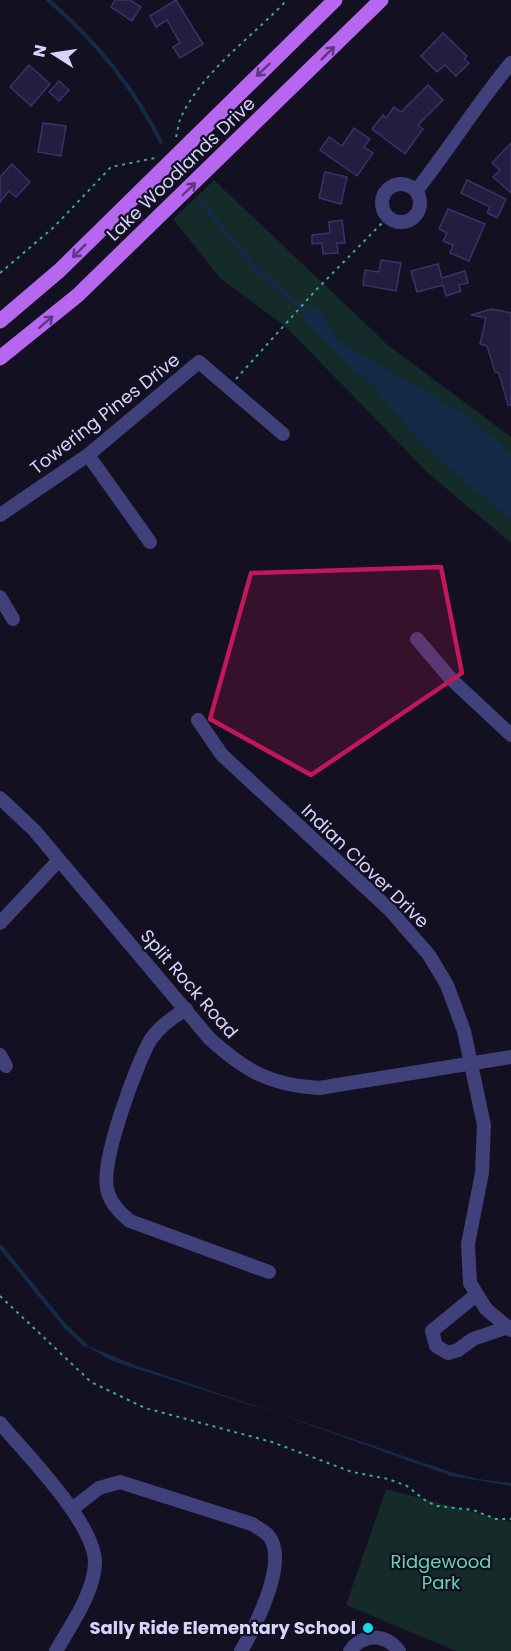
<svg xmlns="http://www.w3.org/2000/svg" width="511" height="1651" viewBox="0 0 511 1651" font-family="Poppins,sans-serif">
  <style>
    .green { fill: #142b29 }
    .water { fill: #152a46 }
    .lines { fill: none; stroke-linecap: round; stroke-linejoin: round }
    .stream { stroke: #152a46; stroke-width: 4 }
    .building { fill: #231e40; stroke: #3b326a; stroke-width: 1.5 }
    .path { stroke: #3ba89d; stroke-width: 2; stroke-dasharray: 3 4.5; stroke-linecap: butt }
    .minor { stroke: #40407b; stroke-width: 14 }
    .major { stroke: #b767ef; stroke-width: 15 }
    .oneway { stroke: #5c377e }
    .marked { fill: #c2185b; fill-opacity: 0.2; stroke: #c2185b; stroke-width: 4.5; stroke-linejoin: round }
    .poi-dot { fill: #17d8e4; stroke: #121021; stroke-width: 2 }
    .labels { text-anchor: middle; stroke-width: 4.5; stroke-linejoin: round; paint-order: stroke }
    .street-label { font-size: 18px; fill: #d7d4fb; stroke: #121021 }
    .park-label { font-size: 18px; fill: #68d3b4; stroke: #121021 }
    .poi-label { font-size: 18px; font-weight: bold; fill: #d7d4fb; stroke: #121021; text-anchor: end }
  </style>
  <rect width="100%" height="100%" fill="#121021"/>
  <g class="green">
    <polygon points="214,180 389,346 511,437 511,543 428,473 286,327 220,278 173,219"/>
    <polygon points="386,1489 511,1522 511,1651 456,1651 346,1605"/>
  </g>
  <g class="water">
    <path d="M313,306C326,313 329,332 341,342L466,415L511,453V520L426,448L377,391L303,319Z"/>
    <polygon points="81,1343 135,1365 451,1472 478,1479 511,1483 511,1486 451,1476 279,1414 112,1361"/>
  </g>
  <g class="lines">
    <g class="stream">
      <path d="M48,0C94,39 134,88 161,142"/>
      <polyline points="201,202 257,270 310,315"/>
      <polyline points="0,1246 65,1326 85,1345"/>
    </g>
  </g>
  <g class="building">
    <polygon points="115,0 130,0 141,7 132,21 111,7"/>
    <polygon points="176,0 203,44 180,58 173,47 180,43 167,20 156,27 150,16"/>
    <polygon points="443,33 467,56 464,59 469,63 456,76 445,65 437,72 421,56"/>
    <polygon points="29,65 50,84 31,106 10,87"/>
    <polygon points="59,81 69,90 59,101 49,92"/>
    <polygon points="428,85 443,100 418,125 423,129 405,154 372,129 383,115 386,118 394,107 401,112"/>
    <polygon points="43,123 66,126 61,156 38,152"/>
    <polygon points="354,128 370,139 364,147 373,153 357,176 320,150 329,137 342,146"/>
    <polygon points="511,143 511,193 493,177 500,170 492,163"/>
    <polygon points="12,164 30,182 16,197 9,191 0,202 0,177"/>
    <polygon points="325,172 347,177 341,204 319,198"/>
    <polygon points="467,180 506,199 497,218 487,213 490,207 461,193"/>
    <polygon points="448,209 485,224 469,261 450,253 453,245 443,241 447,233 439,229"/>
    <polygon points="342,220 345,243 337,243 338,253 323,254 322,243 312,244 312,235 330,233 329,222"/>
    <polygon points="381,260 401,263 396,291 363,285 365,270 379,272"/>
    <polygon points="438,264 442,278 465,271 468,283 459,285 461,291 446,296 443,285 417,292 411,271"/>
    <polygon points="492,309 511,313 511,405 508,405 499,373 495,372 487,346 480,344 486,318 471,315"/>
  </g>
  <g class="lines">
    <g class="path">
      <path d="M176,137C178,131 178,122 182,115C205,69 252,37 287,0"/>
      <polyline points="0,273 54,227 111,167 155,158"/>
      <polyline points="236,379 316,290 388,217"/>
      <polyline points="0,1296 91,1382 145,1408 272,1442 352,1472 388,1479 407,1486 426,1501 437,1506 473,1510 496,1519 511,1519"/>
    </g>
    <g class="minor">
      <circle cx="401" cy="203" r="19"/>
      <path d="M416,191C449,149 477,104 511,63"/>
      <polyline points="88,455 150,542"/>
      <polyline points="0,515 88,455 199,362 283,434"/>
      <polyline points="0,597 13,619"/>
      <polyline points="417,639 451,679 511,735"/>
      <polyline points="198,720 222,755 389,909 429,955 447,985 464,1031 484,1125 482,1173 468,1244 470,1283 486,1309 511,1330"/>
      <path d="M0,798L34,830L209,1038C245,1071 270,1085 319,1088L511,1057"/>
      <polyline points="0,923 59,860"/>
      <path d="M186,1009C173,1017 160,1026 151,1039C136,1064 101,1161 107,1188C109,1202 120,1213 130,1221L269,1272"/>
      <polyline points="0,1055 6,1066"/>
      <polyline points="476,1295 432,1331 436,1346 448,1353 458,1350 473,1339 508,1327"/>
      <path d="M0,1423C26,1454 95,1523 95,1563C94,1593 71,1625 56,1651"/>
      <path d="M72,1509L99,1488L120,1482L252,1524C257,1527 264,1531 268,1535C290,1560 255,1627 241,1651"/>
      <path d="M350,1651C363,1633 385,1633 399,1651"/>
    </g>
    <g class="major">
      <polyline points="0,321 60,270 335,0"/>
      <polyline points="0,358 78,295 381,0"/>
    </g>
  </g>
  <defs><path id="oneway-shaft" d="M-6 0H5M1.5-3L5.5 0L1.5 3" fill="none" stroke-width="1.6" stroke-linecap="round" stroke-linejoin="round" transform="scale(1.5)"/></defs>
  <g class="oneway">
    <use href="#oneway-shaft" transform="translate(328 53) rotate(-45)"/>
    <use href="#oneway-shaft" transform="translate(263 70) rotate(136)"/>
    <use href="#oneway-shaft" transform="translate(189 189) rotate(-44)"/>
    <use href="#oneway-shaft" transform="translate(79 251) rotate(135)"/>
    <use href="#oneway-shaft" transform="translate(46 322) rotate(-41)"/>
  </g>
  <path class="marked" d="M441,567L462,673L311,775L210,719L251,573Z"/>
  <circle class="poi-dot" cx="368" cy="1628" r="6"/>
  <g class="labels">
    <g class="street-label">
      <text transform="translate(181 169) rotate(-44)" y="6">Lake Woodlands Drive</text>
      <text transform="translate(105 414) rotate(-38)" y="6">Towering Pines Drive</text>
      <text transform="translate(365 866) rotate(44)" y="6">Indian Clover Drive</text>
      <text transform="translate(189 984) rotate(49)" y="6">Split Rock Road</text>
    </g>
    <g class="park-label">
      <text x="441" y="1568">Ridgewood<tspan x="441" dy="21">Park</tspan></text>
    </g>
    <g class="poi-label">
      <text x="356" y="1634">Sally Ride Elementary School</text>
    </g>
  </g>
  <g transform="translate(54 54) rotate(282)" stroke="#121021" stroke-width="4.5" paint-order="stroke">
  <path d="M0-4.5L10 22L0 15L-10 22Z" fill="#d7d4fb"/>
  <text y="-9" font-size="16" font-weight="bold" text-anchor="middle" fill="#d7d4fb">N</text>
  </g>
</svg>
